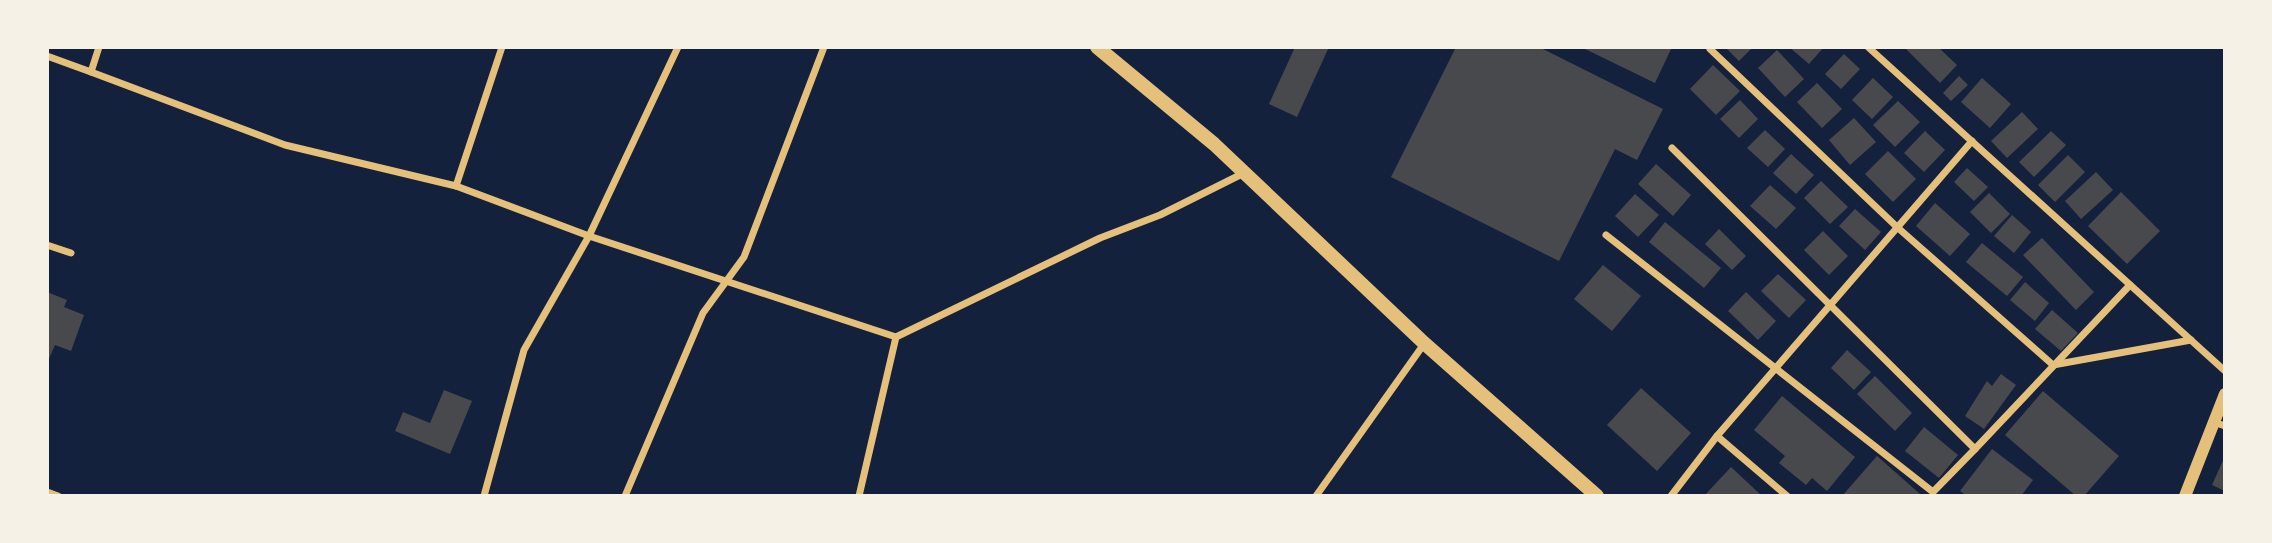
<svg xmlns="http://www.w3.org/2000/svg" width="2272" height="543" viewBox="0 0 2272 543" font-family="Figtree,sans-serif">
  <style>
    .building { fill: #48494c }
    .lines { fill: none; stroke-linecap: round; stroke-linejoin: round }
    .minor { stroke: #e5c07b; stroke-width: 7 }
    .tertiary { stroke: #e5c07b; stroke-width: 12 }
    .secondary { stroke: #e5c07b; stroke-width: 14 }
  </style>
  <rect width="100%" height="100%" fill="#14213d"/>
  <g class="building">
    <polygon points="1295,47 1329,47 1297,117 1269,104"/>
    <polygon points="1456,47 1539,47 1663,109 1637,160 1615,149 1559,261 1391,177"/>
    <polygon points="1581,47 1672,47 1655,83"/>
    <polygon points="1725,47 1753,47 1739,61"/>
    <polygon points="1789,47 1824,47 1809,64"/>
    <polygon points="1904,47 1938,47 1957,65 1940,83"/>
    <polygon points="1777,50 1804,79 1785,97 1758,68"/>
    <polygon points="1844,54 1860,69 1841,89 1825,74"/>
    <polygon points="1713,65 1740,91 1716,115 1690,89"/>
    <polygon points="1959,76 1968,85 1951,101 1943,93"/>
    <polygon points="1873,78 1893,97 1872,119 1852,100"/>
    <polygon points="1982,78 2011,104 1990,128 1961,102"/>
    <polygon points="1817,83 1842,109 1822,128 1797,102"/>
    <polygon points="1740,100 1758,119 1739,138 1720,119"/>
    <polygon points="1898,101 1920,122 1895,147 1873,125"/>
    <polygon points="2022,112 2038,129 2007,158 1991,141"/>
    <polygon points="1854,118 1876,142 1850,165 1829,140"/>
    <polygon points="1765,130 1785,149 1768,167 1747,148"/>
    <polygon points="1925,131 1945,150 1924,172 1904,153"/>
    <polygon points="2051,131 2066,145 2034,177 2019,162"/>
    <polygon points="1888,151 1916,179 1893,202 1865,174"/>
    <polygon points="1791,154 1814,175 1796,194 1773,173"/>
    <polygon points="2068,155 2085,172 2055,202 2038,185"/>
    <polygon points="1656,164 1691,195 1673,216 1638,184"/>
    <polygon points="1967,168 1988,187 1974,201 1954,182"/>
    <polygon points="2096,172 2113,190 2081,219 2065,201"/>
    <polygon points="1821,181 1848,207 1830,224 1804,198"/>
    <polygon points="1770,185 1796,208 1776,229 1750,206"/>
    <polygon points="2121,192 2160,231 2127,264 2088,226"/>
    <polygon points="1989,193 2010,214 1991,233 1970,212"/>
    <polygon points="1635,194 1659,215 1638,237 1615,216"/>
    <polygon points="1935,203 1970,234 1950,256 1916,226"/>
    <polygon points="1855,209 1881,232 1865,250 1839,226"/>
    <polygon points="2012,215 2031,232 2014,253 1994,236"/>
    <polygon points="1665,222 1721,268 1704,288 1649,242"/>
    <polygon points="1719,229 1746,256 1732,270 1705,244"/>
    <polygon points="1823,231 1848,256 1829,275 1804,250"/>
    <polygon points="2042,238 2094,292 2076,310 2023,255"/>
    <polygon points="1982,243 2023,277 2007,296 1966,262"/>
    <polygon points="1603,265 1641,296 1612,331 1574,299"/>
    <polygon points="1778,274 1806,300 1789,318 1761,291"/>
    <polygon points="2025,282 2049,303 2035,321 2010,300"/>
    <polygon points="47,292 67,300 64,307 84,315 71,351 55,345 47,363"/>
    <polygon points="1746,292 1776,321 1758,340 1728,311"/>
    <polygon points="2052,310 2078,333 2061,351 2035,329"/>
    <polygon points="1847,350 1871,372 1854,390 1831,368"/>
    <polygon points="2001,374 2016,385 1984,429 1965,416 1987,381 1992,386"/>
    <polygon points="1875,376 1912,413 1895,431 1857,394"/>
    <polygon points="1641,388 1691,433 1657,471 1607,425"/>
    <polygon points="444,390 472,401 450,454 395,431 403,412 430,423"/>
    <polygon points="2043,391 2119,456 2084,496 2076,496 2005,435"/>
    <polygon points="1782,396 1855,457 1827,491 1812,478 1806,485 1779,463 1785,456 1754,430"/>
    <polygon points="1924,427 1958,455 1939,478 1905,451"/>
    <polygon points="1992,449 2033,480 2021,496 1967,496 1960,491"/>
    <polygon points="1877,456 1920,494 1918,496 1842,496"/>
    <polygon points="2225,456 2225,491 2212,485"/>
    <polygon points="1731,467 1762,496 1704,496"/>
  </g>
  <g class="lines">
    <g class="minor">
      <polyline points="99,47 91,72 285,145 456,186 589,236 896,337 1100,238 1160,215 1244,173"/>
      <polyline points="1868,47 2225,371"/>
      <polyline points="1710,49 1897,227 2053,365 2191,340"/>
      <polyline points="47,56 91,72"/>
      <polyline points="1672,148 1975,449 2130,285"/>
      <polyline points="456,186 502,47"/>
      <polyline points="1606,235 1933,492 1975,449"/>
      <polyline points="47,245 71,253"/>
      <polyline points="2214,422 2225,426"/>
      <polyline points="1717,436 1787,496"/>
      <polyline points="47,492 58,496"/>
      <polyline points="484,496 524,350 589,236 678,47"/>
      <polyline points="625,496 703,313 744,257 824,47"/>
      <polyline points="859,496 896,337"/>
      <polyline points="1316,496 1424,344"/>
      <polyline points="1671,496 1717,436 1972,141"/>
    </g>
    <polyline class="tertiary" points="2185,496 2225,394"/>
    <polyline class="secondary" points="1097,47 1214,144 1424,343 1597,496"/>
  </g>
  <rect width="2272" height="543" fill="none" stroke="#f6f1e7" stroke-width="98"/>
</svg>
